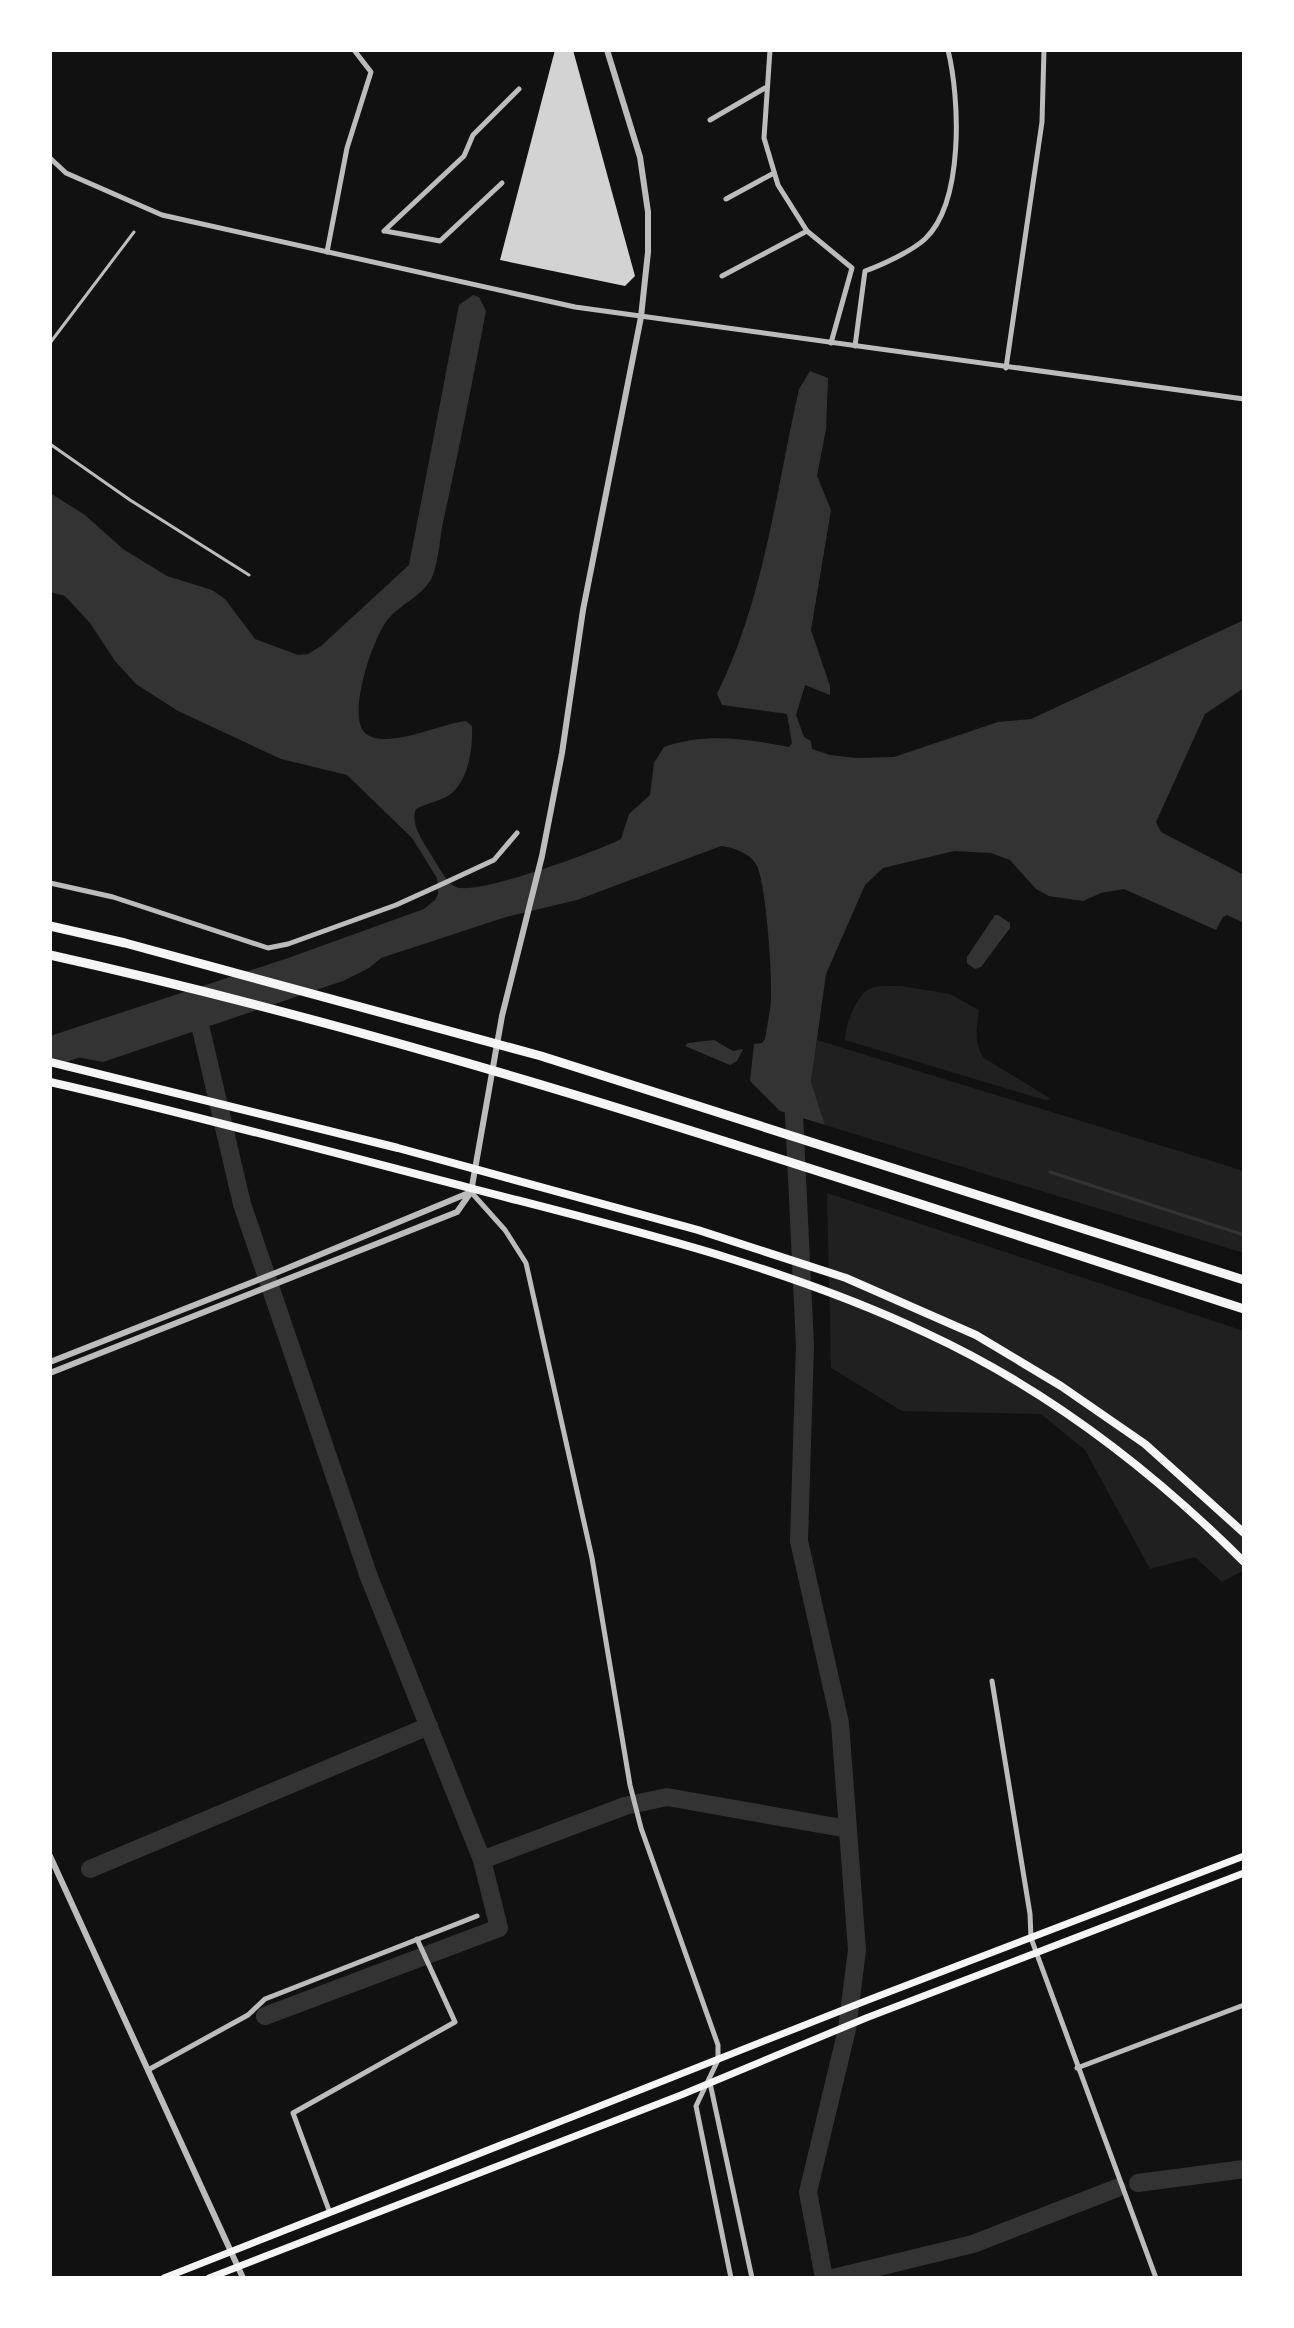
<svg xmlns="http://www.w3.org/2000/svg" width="1294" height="2328" viewBox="0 0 1294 2328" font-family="Jost,sans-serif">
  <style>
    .green { fill: #202020 }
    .water { fill: #333 }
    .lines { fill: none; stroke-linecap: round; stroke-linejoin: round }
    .stream { stroke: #333; stroke-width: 3 }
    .river { stroke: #333; stroke-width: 18 }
    .building { fill: #d3d3d3 }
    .service { stroke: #bcbcbc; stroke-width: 3 }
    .minor { stroke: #bcbcbc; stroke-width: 5 }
    .tertiary { stroke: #bcbcbc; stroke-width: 6 }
    .secondary { stroke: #f5f5f5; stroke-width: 7 }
    .trunk { stroke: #f5f5f5; stroke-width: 8 }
    .motorway { stroke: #f5f5f5; stroke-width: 9 }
  </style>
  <rect width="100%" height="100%" fill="#111"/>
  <g class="green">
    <path d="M901,986L950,994L979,1010C977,1027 973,1043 984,1058L1051,1099L1045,1100L845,1040C845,1026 856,996 869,989C877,985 891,986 901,986Z"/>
    <polygon points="817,1040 1244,1171 1244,1253 825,1125 811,1082"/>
    <polygon points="827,1193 1244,1331 1244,1570 1222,1582 1195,1557 1150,1569 1085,1450 1041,1414 902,1411 831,1368"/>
  </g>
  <g class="water">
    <path d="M473,295L479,297L486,311C472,383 458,455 442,527C440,540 437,571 430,581C421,596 401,604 389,618C374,634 346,715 365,733C385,751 442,723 466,721L472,726C473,747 469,778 452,793C443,801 426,803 416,809C410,823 422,840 430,853C437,863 445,882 456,887C476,896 598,851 621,839L629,814L650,795L654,763L664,747C706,732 746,739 789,747L792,743L787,714L722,705L717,694C764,599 776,491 799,389L810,371L828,378L826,429L817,476L831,510L811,630L830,686V695L805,685L796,715L804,737L811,741L812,749L830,755L856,758L894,757L998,722L1031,719L1244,620V688L1205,714L1156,822L1161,832L1244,875V923L1227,915L1223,917L1216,930L1124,889L1101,893L1083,901L1049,896L1036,889L1010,860L991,853L954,851L883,868L865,885L826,974L811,1082L825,1125L780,1111L750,1081L754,1044L762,1043L765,1039C767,1025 771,1010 771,996C772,973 766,885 757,866C752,854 733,847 721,846L577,900L506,917L381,958L369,968L343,981L103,1062L50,1052V1036L288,958L424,909L435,900L438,894L437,878L412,838L347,775L281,759L178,711L136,684L115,661L90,623L65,596L50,592V493L85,515L123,549L167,576L212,590L225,599L255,639L298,655L308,654L321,646L409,565L459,305Z"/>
    <polygon points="995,915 998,915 1010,923 1010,928 981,967 975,969 967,963 967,957"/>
    <polygon points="714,1040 733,1051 743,1049 737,1061 730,1065 685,1046 688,1043"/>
  </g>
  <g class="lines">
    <polyline class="stream" points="1050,1172 1244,1235"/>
    <g class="river">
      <polyline points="196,1008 242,1204 369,1577 482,1860 625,1806 667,1797 848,1829"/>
      <polyline points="50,1058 85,1046"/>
      <polyline points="793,1093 805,1346 799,1541 840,1723 857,1950 847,2029 808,2192 824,2278"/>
      <polyline points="90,1869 429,1726"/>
      <polyline points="265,2016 499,1928 482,1860"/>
      <polyline points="1138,2183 1244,2169"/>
      <polyline points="833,2278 973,2244 1117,2188"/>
    </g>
  </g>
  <polygon class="building" points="555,50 573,50 635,276 625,286 500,260"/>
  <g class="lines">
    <g class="service">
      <polyline points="50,343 134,232"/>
      <polyline points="50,444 130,500 249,575"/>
    </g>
    <g class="minor">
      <polyline points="710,120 765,88"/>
      <polyline points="50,158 66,173 162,215 575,307 1244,399"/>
      <polyline points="726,199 774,173"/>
      <polyline points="384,231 464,156 473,135 519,89"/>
      <polyline points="385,231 440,241 502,183"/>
      <polyline points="807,231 852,268 831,343"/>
      <polyline points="327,252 347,148 371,72 354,50"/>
      <polyline points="722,276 807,231 778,185 764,138 770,50"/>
      <path d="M855,346L865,271C882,265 912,251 925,239C964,202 960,99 948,50"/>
      <polyline points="1006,368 1042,122 1044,50"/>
      <polyline points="50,883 113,897 268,948 288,944 396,905 438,886 494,860 517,833"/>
      <polyline points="471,1192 505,1230 526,1263 592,1558 630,1785 641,1828 718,2045 718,2060 696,2106 731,2278"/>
      <polyline points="992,1681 1030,1914 1031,1938 1156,2278"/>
      <polyline points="1077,2068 1244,2005"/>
      <polyline points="148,2070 248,2015 265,1999 477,1916"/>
      <polyline points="710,2083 752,2278"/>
      <polyline points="330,2213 293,2113 455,2022 417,1939"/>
    </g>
    <g class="tertiary">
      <polyline points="50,1362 278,1272 471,1192"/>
      <polyline points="50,1373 457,1212 471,1192 502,1016 542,856 562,753 583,610 641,317 648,252 648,212 640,157 607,50"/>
      <polyline points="50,1856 243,2278"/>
    </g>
    <g class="secondary">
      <polyline points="164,2278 868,2000 1244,1856"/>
      <polyline points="209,2278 681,2095 866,2018 1244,1873"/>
    </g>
    <g class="trunk">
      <polyline points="50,1062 398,1148 698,1230 846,1278 976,1335 1061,1386 1145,1444 1244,1533"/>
      <path d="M50,1082C191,1114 330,1152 470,1188C624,1228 782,1265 926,1333C1045,1388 1152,1470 1244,1562"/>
    </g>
    <g class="motorway">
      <polyline points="50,926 125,943 541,1056 1244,1280"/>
      <path d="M50,955C455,1045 849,1182 1244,1309"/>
    </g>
  </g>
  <rect width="1294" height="2328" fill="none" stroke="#ffffff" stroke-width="104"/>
</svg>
